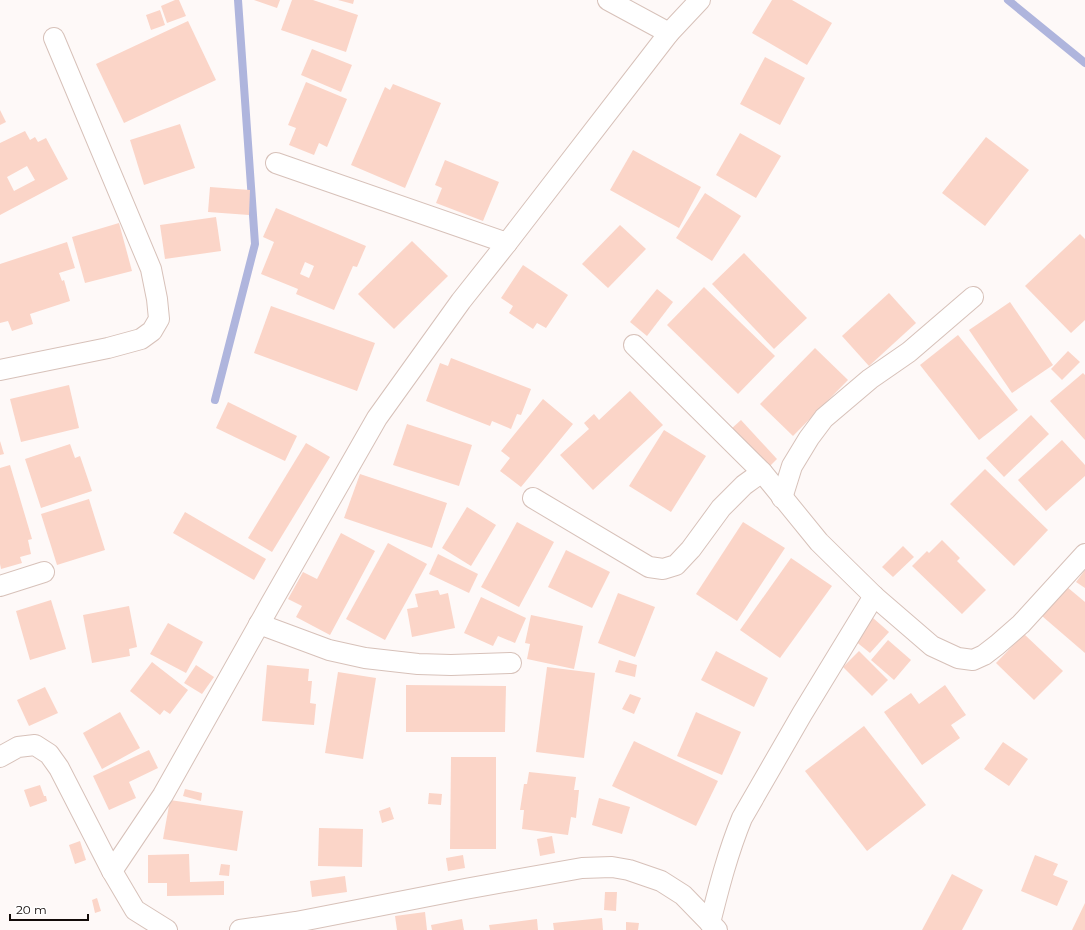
<svg xmlns="http://www.w3.org/2000/svg" width="1085" height="930" viewBox="0 0 1085 930" font-family="Montserrat,sans-serif">
  <style>
    .lines { fill: none; stroke-linecap: round; stroke-linejoin: round }
    .stream { stroke: #afb5dd; stroke-width: 8 }
    .building { fill: #fbd5c8; fill-rule: evenodd }
    .street-casing { stroke: #d7c1b9; stroke-width: 22 }
    .street { stroke: #fff; stroke-width: 20 }
  </style>
  <rect width="100%" height="100%" fill="#fef9f8"/>
  <g class="lines">
    <g class="stream">
      <polyline points="1008,0 1085,63"/>
      <polyline points="215,400 255,244 238,0"/>
    </g>
  </g>
  <g class="building">
    <polygon points="175,0 179,0 186,16 167,23 161,6"/>
    <polygon points="254,0 280,0 277,8"/>
    <polygon points="292,0 313,0 358,15 346,52 281,30"/>
    <polygon points="338,0 354,0 353,4"/>
    <polygon points="772,0 792,0 832,23 807,65 752,33"/>
    <polygon points="160,10 165,25 151,30 146,15"/>
    <polygon points="188,21 216,80 124,123 96,64"/>
    <polygon points="312,49 352,65 341,92 301,75"/>
    <polygon points="765,57 805,78 780,125 740,104"/>
    <polygon points="306,82 347,99 327,147 319,143 314,155 289,145 296,128 288,125"/>
    <polygon points="393,84 441,103 405,188 351,165 385,87 390,90"/>
    <polygon points="0,110 6,122 0,125"/>
    <polygon points="180,124 195,168 144,185 130,140"/>
    <path d="M25,131L30,140L35,137L38,142L46,138L68,179L0,215V143ZM27,166L35,180L14,191L7,177Z"/>
    <polygon points="740,133 781,156 756,198 716,175"/>
    <polygon points="986,137 1029,170 985,226 942,193"/>
    <polygon points="633,150 701,187 679,228 610,190"/>
    <polygon points="445,160 499,182 483,221 436,203 442,188 435,185"/>
    <polygon points="210,187 250,190 249,215 208,212"/>
    <polygon points="705,193 741,216 712,261 676,238"/>
    <path d="M276,208L366,246L357,267L353,266L334,310L296,294L298,289L261,274L274,242L263,237ZM305,262L314,266L309,278L300,274Z"/>
    <polygon points="216,217 221,251 165,259 160,225"/>
    <polygon points="119,223 132,271 85,283 72,237"/>
    <polygon points="620,225 646,249 608,288 582,264"/>
    <polygon points="1080,234 1085,239 1085,320 1071,333 1025,286"/>
    <polygon points="412,241 448,276 394,329 358,294"/>
    <polygon points="67,242 75,268 59,273 62,281 64,280 70,301 30,314 33,324 12,331 8,321 0,323 0,264"/>
    <polygon points="744,253 807,318 774,349 712,284"/>
    <polygon points="523,265 568,295 546,328 537,323 533,329 509,313 513,306 501,298"/>
    <polygon points="704,287 775,356 738,394 667,325"/>
    <polygon points="657,289 673,302 647,336 630,322"/>
    <polygon points="889,293 916,323 869,366 842,336"/>
    <polygon points="1010,302 1053,365 1012,393 969,330"/>
    <polygon points="271,306 375,343 357,391 254,353"/>
    <polygon points="958,335 1018,410 979,440 920,365"/>
    <polygon points="815,348 848,380 793,436 760,404"/>
    <polygon points="1068,351 1080,362 1062,380 1051,369"/>
    <polygon points="451,358 531,389 521,415 517,414 511,429 492,421 490,426 426,401 440,363 448,366"/>
    <polygon points="1083,373 1085,375 1085,440 1050,401"/>
    <polygon points="69,385 79,428 21,442 10,399"/>
    <polygon points="630,391 663,425 593,490 560,455 589,429 584,423 594,414 599,420"/>
    <polygon points="543,399 573,424 521,487 500,471 510,458 501,451"/>
    <polygon points="228,402 297,436 285,461 216,428"/>
    <polygon points="1031,415 1049,434 1004,477 986,458"/>
    <polygon points="741,420 777,459 768,468 731,429"/>
    <polygon points="407,424 472,445 459,486 393,465"/>
    <polygon points="664,430 706,456 671,512 629,486"/>
    <polygon points="1062,440 1085,465 1085,476 1046,511 1018,480"/>
    <polygon points="0,441 4,454 0,455"/>
    <polygon points="306,443 330,457 272,552 248,538"/>
    <polygon points="70,444 75,458 80,456 92,491 41,508 25,459"/>
    <polygon points="10,465 32,539 28,540 31,554 20,557 22,563 1,569 0,564 0,468"/>
    <polygon points="985,469 1048,530 1014,566 950,504"/>
    <polygon points="360,474 447,503 432,548 344,518"/>
    <polygon points="89,499 105,550 57,565 41,514"/>
    <polygon points="467,507 496,525 471,566 442,548"/>
    <polygon points="185,512 266,559 254,580 173,533"/>
    <polygon points="517,522 554,542 519,607 481,587"/>
    <polygon points="743,522 785,548 737,621 696,594"/>
    <polygon points="341,533 375,551 330,635 296,617 302,606 288,599 303,572 317,579"/>
    <polygon points="942,540 960,558 957,561 986,590 962,614 912,566 927,551 929,553"/>
    <polygon points="388,543 427,564 385,640 346,619"/>
    <polygon points="903,546 914,557 893,577 882,567"/>
    <polygon points="566,550 610,572 592,608 548,587"/>
    <polygon points="438,554 478,574 469,593 429,574"/>
    <polygon points="791,558 832,586 780,658 740,630"/>
    <polygon points="1085,570 1085,588 1076,582"/>
    <polygon points="1067,587 1085,602 1085,653 1042,616"/>
    <polygon points="438,590 440,595 448,593 455,628 412,637 407,609 418,607 415,594"/>
    <polygon points="618,593 655,607 635,657 598,643"/>
    <polygon points="481,597 526,618 515,643 498,636 493,646 464,633"/>
    <polygon points="51,600 66,649 30,660 16,611"/>
    <polygon points="129,606 137,647 129,649 130,656 92,663 83,615"/>
    <polygon points="531,615 583,626 574,669 527,659 530,644 525,643"/>
    <polygon points="873,618 889,632 870,653 854,640"/>
    <polygon points="168,623 203,642 186,673 150,654"/>
    <polygon points="1024,634 1063,671 1034,700 996,663"/>
    <polygon points="888,640 911,660 894,680 871,660"/>
    <polygon points="716,651 768,678 754,707 701,680"/>
    <polygon points="859,651 888,680 872,696 843,667"/>
    <polygon points="619,660 637,665 635,677 615,672"/>
    <polygon points="152,662 188,690 170,714 164,710 160,715 130,691"/>
    <polygon points="196,665 214,677 202,694 184,683"/>
    <polygon points="267,665 309,669 308,681 312,681 310,703 316,704 314,725 262,721"/>
    <polygon points="547,667 595,673 584,758 536,752"/>
    <polygon points="338,672 376,678 363,759 325,753"/>
    <polygon points="406,685 506,686 505,732 406,732"/>
    <polygon points="945,685 966,715 951,725 960,738 922,765 884,712 911,693 919,704"/>
    <polygon points="45,687 58,713 29,726 17,700"/>
    <polygon points="630,694 641,698 634,714 622,709"/>
    <polygon points="120,712 140,748 102,769 83,733"/>
    <polygon points="696,712 741,732 722,775 677,756"/>
    <polygon points="864,726 926,805 867,851 805,771"/>
    <polygon points="634,741 718,781 696,826 612,786"/>
    <polygon points="1003,742 1028,759 1009,786 984,769"/>
    <polygon points="149,750 158,768 129,782 136,798 109,810 93,776"/>
    <polygon points="451,757 496,757 496,849 450,849"/>
    <polygon points="529,772 576,777 574,790 579,790 576,818 571,817 568,835 522,829 524,810 520,810 524,784 527,784"/>
    <polygon points="40,785 44,796 46,796 47,801 30,807 24,790"/>
    <polygon points="185,789 202,793 201,801 183,796"/>
    <polygon points="429,793 442,794 441,805 428,804"/>
    <polygon points="599,798 630,807 622,834 592,825"/>
    <polygon points="170,800 243,811 237,851 163,839"/>
    <polygon points="390,807 394,819 382,823 379,811"/>
    <polygon points="319,828 363,829 362,867 318,866"/>
    <polygon points="552,836 555,853 540,856 537,839"/>
    <polygon points="80,841 86,860 75,864 69,845"/>
    <polygon points="189,854 190,882 224,881 224,895 167,896 167,883 148,883 148,855"/>
    <polygon points="463,855 465,868 448,871 446,858"/>
    <polygon points="1035,855 1058,864 1053,875 1068,881 1057,906 1021,891"/>
    <polygon points="221,864 230,865 229,876 219,875"/>
    <polygon points="952,874 983,890 962,930 922,930"/>
    <polygon points="345,876 347,892 312,897 310,881"/>
    <polygon points="605,892 617,892 616,911 604,910"/>
    <polygon points="97,898 101,911 95,913 92,900"/>
    <polygon points="1085,903 1085,930 1072,930"/>
    <polygon points="425,912 427,930 397,930 395,916"/>
    <polygon points="602,918 603,930 554,930 553,923"/>
    <polygon points="462,919 464,930 432,930 431,925"/>
    <polygon points="537,919 538,930 490,930 489,925"/>
    <polygon points="626,922 639,923 638,930 626,930"/>
  </g>
  <g class="lines">
    <defs>
      <g id="street">
        <polyline points="608,0 669,33"/>
        <polyline points="276,163 507,243"/>
        <polyline points="634,345 762,472 819,542 874,596 932,646 958,658 973,660 984,655 997,645 1021,624 1085,554"/>
        <polyline points="0,370 108,348 141,339 152,331 159,319 157,299 151,269 54,38"/>
        <polyline points="533,498 649,567 663,569 676,565 691,549 721,508 744,485 762,472"/>
        <polyline points="782,498 792,466 809,438 824,418 870,379 909,352 973,297"/>
        <polyline points="0,586 44,572"/>
        <polyline points="259,624 329,650 365,658 418,664 451,665 511,663"/>
        <polyline points="0,757 18,747 35,745 49,754 59,768 112,871 135,910 167,930"/>
        <polyline points="112,871 163,795 270,605 377,418 461,301 507,243 669,33 700,0"/>
        <path d="M710,923C719,887 728,852 742,818L802,714L874,596"/>
        <polyline points="240,930 296,922 465,889 582,868 612,867 629,870 661,881 683,895 717,930"/>
      </g>
    </defs>
    <use href="#street" class="street-casing"/>
    <use href="#street" class="street"/>
  </g>
  <path d="M10 914v6h78v-6" fill="none" stroke="#130b09" stroke-width="2"/>
  <text x="16" y="914" font-size="12" fill="#130b09" stroke="#ffffff" stroke-width="3" paint-order="stroke">20 m</text>
</svg>
